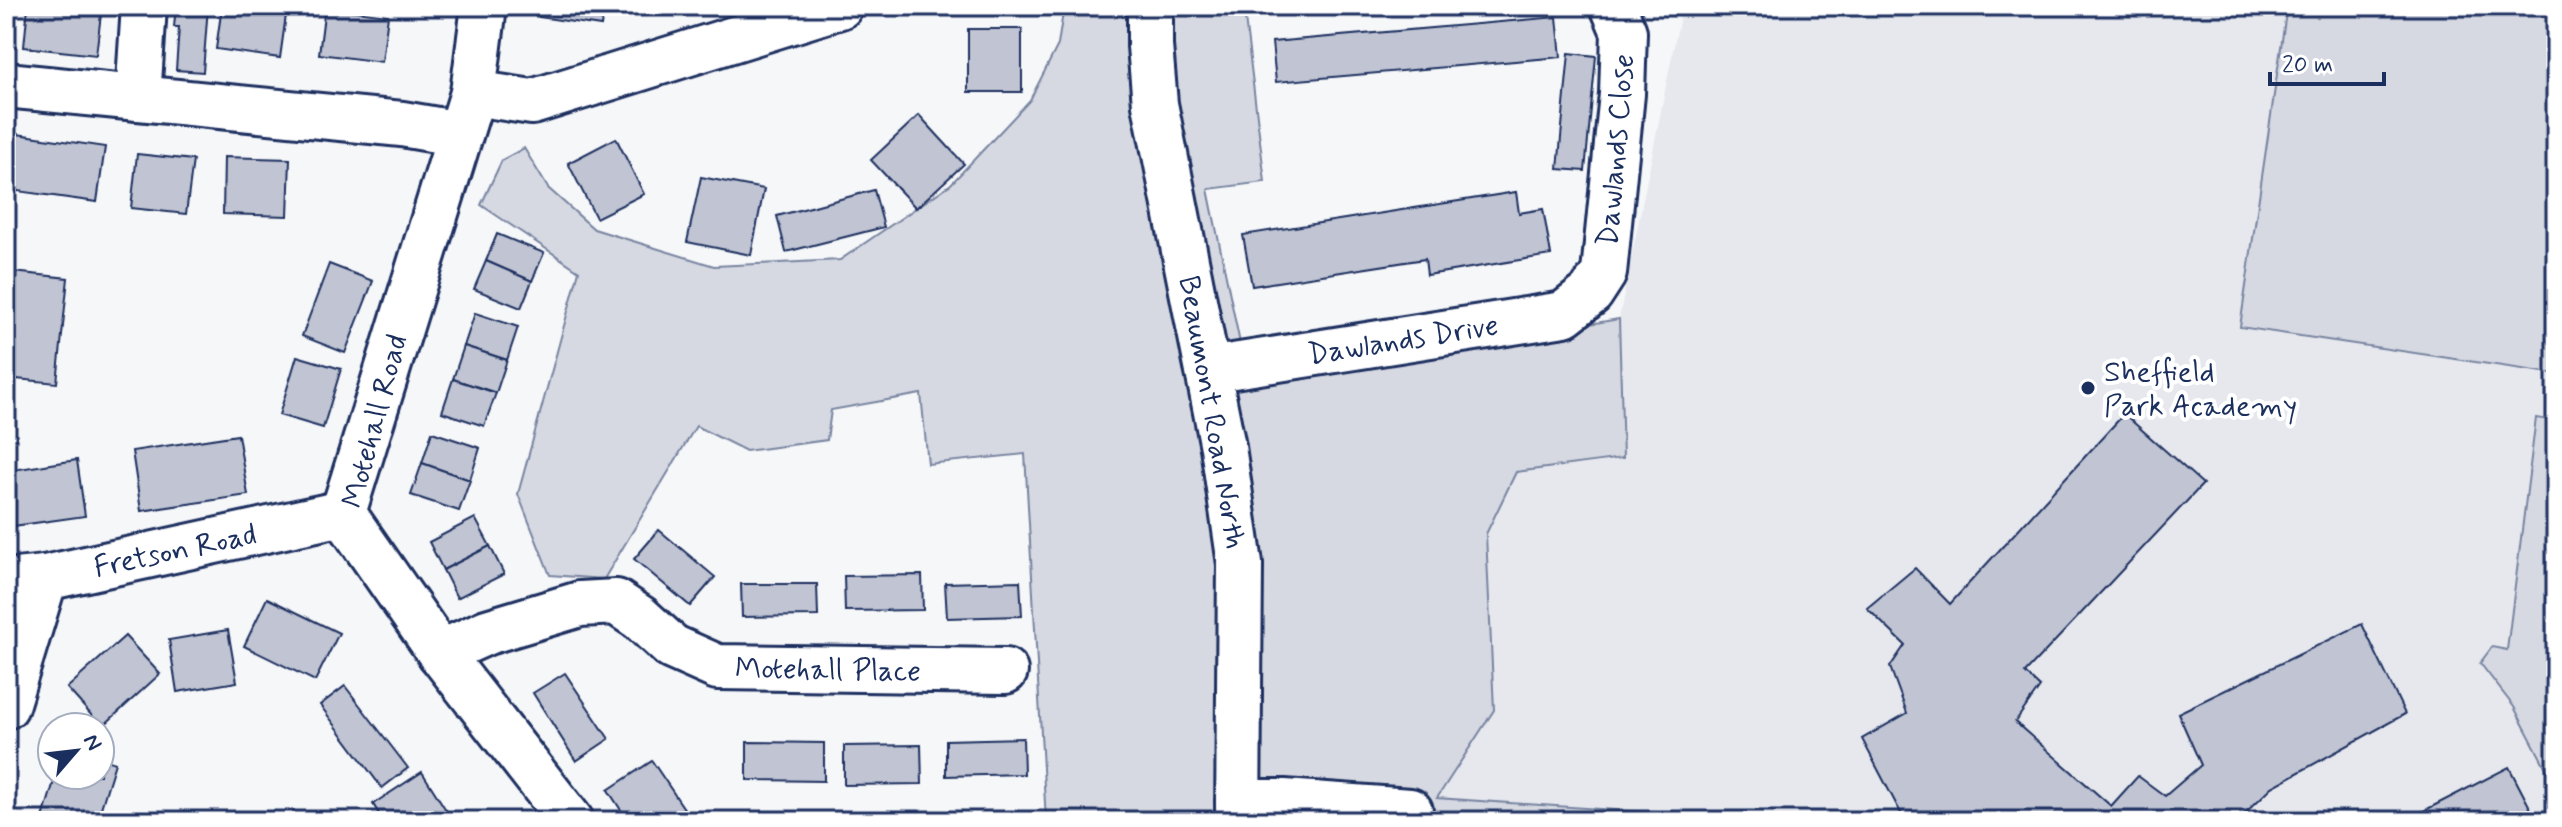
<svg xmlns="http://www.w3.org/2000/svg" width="2562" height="827" viewBox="0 0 2562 827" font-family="Mynerve,sans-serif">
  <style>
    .built { fill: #e6e8ee }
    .green { fill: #d6d9e2; stroke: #7884a0; stroke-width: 2 }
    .building { fill: #c0c4d3; stroke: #1b2f5e; stroke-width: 2 }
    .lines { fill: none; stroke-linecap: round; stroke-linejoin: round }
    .minor-casing { stroke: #1b2f5e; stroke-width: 50 }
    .minor { stroke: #fff; stroke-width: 44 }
    .poi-dot { fill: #1b2f5e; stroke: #fff; stroke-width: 3 }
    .labels { text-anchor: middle; stroke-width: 8; stroke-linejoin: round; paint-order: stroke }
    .street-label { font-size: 30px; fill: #1b2f5e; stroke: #fff }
    .poi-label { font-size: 30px; fill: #1b2f5e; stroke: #fff; text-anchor: start }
  </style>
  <rect width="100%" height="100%" fill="#f6f7f9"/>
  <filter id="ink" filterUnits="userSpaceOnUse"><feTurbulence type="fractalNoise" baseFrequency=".0125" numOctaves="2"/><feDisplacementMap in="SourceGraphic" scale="16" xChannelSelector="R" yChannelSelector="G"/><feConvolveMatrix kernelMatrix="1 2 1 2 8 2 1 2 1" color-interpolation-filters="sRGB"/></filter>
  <g filter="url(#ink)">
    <polygon class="built" points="1682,6 2556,6 2556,821 1703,821 1703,817 1436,798 1494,710 1486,534 1516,472 1623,457 1619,319"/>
    <g class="green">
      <polygon points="1064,6 1280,6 1244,10 1265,182 1208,189 1248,382 1619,319 1623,458 1516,472 1486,534 1494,710 1437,798 1703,816 1703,821 1046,821 1025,454 928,464 921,394 831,410 827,440 746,451 696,426 604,579 550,575 518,494 579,271 481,205 502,160 524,148 548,188 594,229 714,266 840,260 951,184 1030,100 1058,45"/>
      <polygon points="2287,6 2556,6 2556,374 2240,327"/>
      <polygon points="2536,418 2556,421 2556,787 2514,707 2480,663 2492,647 2507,650"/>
    </g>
    <g class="building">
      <polygon points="28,6 102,6 96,55 24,47"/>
      <polygon points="176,6 208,6 203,72 176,70 179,27 174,27"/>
      <polygon points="222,6 287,8 280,58 216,49"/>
      <polygon points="541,6 604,6 601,26 539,17"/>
      <polygon points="325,7 388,15 382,62 319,54"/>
      <polygon points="1557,17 1561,57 1276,82 1272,42"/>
      <rect x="968" y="29" width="54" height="63"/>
      <polygon points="1569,53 1596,56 1585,171 1558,169"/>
      <polygon points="919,115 964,164 916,208 871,160"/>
      <polygon points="17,134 105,147 97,202 10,190"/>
      <polygon points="616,138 644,194 596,218 568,163"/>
      <polygon points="137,154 193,160 186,214 131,208"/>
      <polygon points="224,157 290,159 288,216 223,214"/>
      <polygon points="701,177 764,189 751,255 687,242"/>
      <polygon points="874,190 884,227 786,252 777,216"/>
      <polygon points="1516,192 1519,213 1543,209 1551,255 1427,275 1425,259 1252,286 1243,235"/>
      <polygon points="497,234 544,253 532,281 486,261"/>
      <polygon points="486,261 532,281 521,308 474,289"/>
      <polygon points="329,264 373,281 345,353 302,336"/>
      <polygon points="13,272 68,278 57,383 6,378 6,336"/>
      <polygon points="475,313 518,327 507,360 464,346"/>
      <polygon points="464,346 507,360 496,393 453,379"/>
      <polygon points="297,356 341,369 323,428 279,415"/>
      <polygon points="453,379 496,393 484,426 442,412"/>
      <polygon points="2124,414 2203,484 2025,673 2040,687 2015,722 2111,806 2138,776 2165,796 2201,765 2178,713 2362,624 2405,714 2272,787 2237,821 1905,821 1862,739 1907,713 1890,667 1905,645 1867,608 1915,568 1950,604"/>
      <polygon points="432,432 480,448 470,480 422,463"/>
      <polygon points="238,435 248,495 141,511 132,451"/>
      <polygon points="77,460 85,516 6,527 6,471"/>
      <polygon points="422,463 470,480 459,511 411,495"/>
      <polygon points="475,518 490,546 443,570 429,542"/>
      <polygon points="659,530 715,577 690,606 634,559"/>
      <polygon points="490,546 504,574 457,598 443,570"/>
      <polygon points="922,575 923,610 845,611 844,576"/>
      <polygon points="1020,581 1022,616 947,618 945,583"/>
      <polygon points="741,584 817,584 818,616 742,617"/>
      <polygon points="267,598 339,633 315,681 244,646"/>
      <polygon points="228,630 237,682 177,692 169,640"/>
      <polygon points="125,636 160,674 102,727 67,688"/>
      <polygon points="565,673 609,739 576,761 533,693"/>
      <polygon points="345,686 408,768 382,788 320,705"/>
      <polygon points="1023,738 1024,774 946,776 946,740"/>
      <polygon points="747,742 824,743 824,781 747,780"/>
      <polygon points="921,745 922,784 844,785 844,746"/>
      <polygon points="100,758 115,763 97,821 42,821 56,775 100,775"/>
      <polygon points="652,761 687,813 675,821 628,821 608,790"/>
      <polygon points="2509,767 2537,821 2404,821"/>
      <polygon points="422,772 453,821 383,821 373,804"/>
    </g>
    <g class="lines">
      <defs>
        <g id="minor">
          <polyline points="484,6 473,93 343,513 440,653 571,821"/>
          <polyline points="1150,6 1150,46 1155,104 1223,447 1240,564 1238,821"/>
          <polyline points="6,85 402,124 460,134"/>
          <polyline points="473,93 532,102 840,6"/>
          <polyline points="138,98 144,6"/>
          <polyline points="1208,370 1564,314 1591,293 1604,273 1622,94 1624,32 1613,6"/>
          <polyline points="6,582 45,578 343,513"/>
          <polyline points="440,653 487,632 580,604 616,602 640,618 672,647 717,667 1005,671"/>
          <polyline points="6,706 45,578"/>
          <polyline points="1238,802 1284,802 1410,811 1410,821"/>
        </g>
      </defs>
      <use href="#minor" class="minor-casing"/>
      <use href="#minor" class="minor"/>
    </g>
  </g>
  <circle class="poi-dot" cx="2088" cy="388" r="8"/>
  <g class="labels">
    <g class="street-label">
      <text transform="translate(1615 150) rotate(-85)" y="10">Dawlands Close</text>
      <text transform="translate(1403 339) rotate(-9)" y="10">Dawlands Drive</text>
      <text transform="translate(1213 412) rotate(80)" y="10">Beaumont Road North</text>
      <text transform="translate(374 421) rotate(-75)" y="10">Motehall Road</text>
      <text transform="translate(175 550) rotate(-12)" y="10">Fretson Road</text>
      <text transform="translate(828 669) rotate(1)" y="10">Motehall Place</text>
    </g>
    <g class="poi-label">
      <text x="2104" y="381">Sheffield<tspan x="2104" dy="34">Park Academy</tspan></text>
    </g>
  </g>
  <rect width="2562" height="827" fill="none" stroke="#fff" stroke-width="32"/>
  <rect x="16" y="16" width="2530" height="795" fill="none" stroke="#1b2f5e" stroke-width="3" filter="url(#ink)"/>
  <g transform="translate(76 751) rotate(62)"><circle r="38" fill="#ffffff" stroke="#a4acbf" stroke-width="2"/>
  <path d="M0-6L14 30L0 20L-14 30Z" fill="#1b2f5e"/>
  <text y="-12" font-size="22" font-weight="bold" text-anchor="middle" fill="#1b2f5e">N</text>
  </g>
  <path d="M2270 72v12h114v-12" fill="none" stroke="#1b2f5e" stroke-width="4"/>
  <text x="2282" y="72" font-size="24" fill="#1b2f5e" stroke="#ffffff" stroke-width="6" paint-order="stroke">20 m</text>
</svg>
